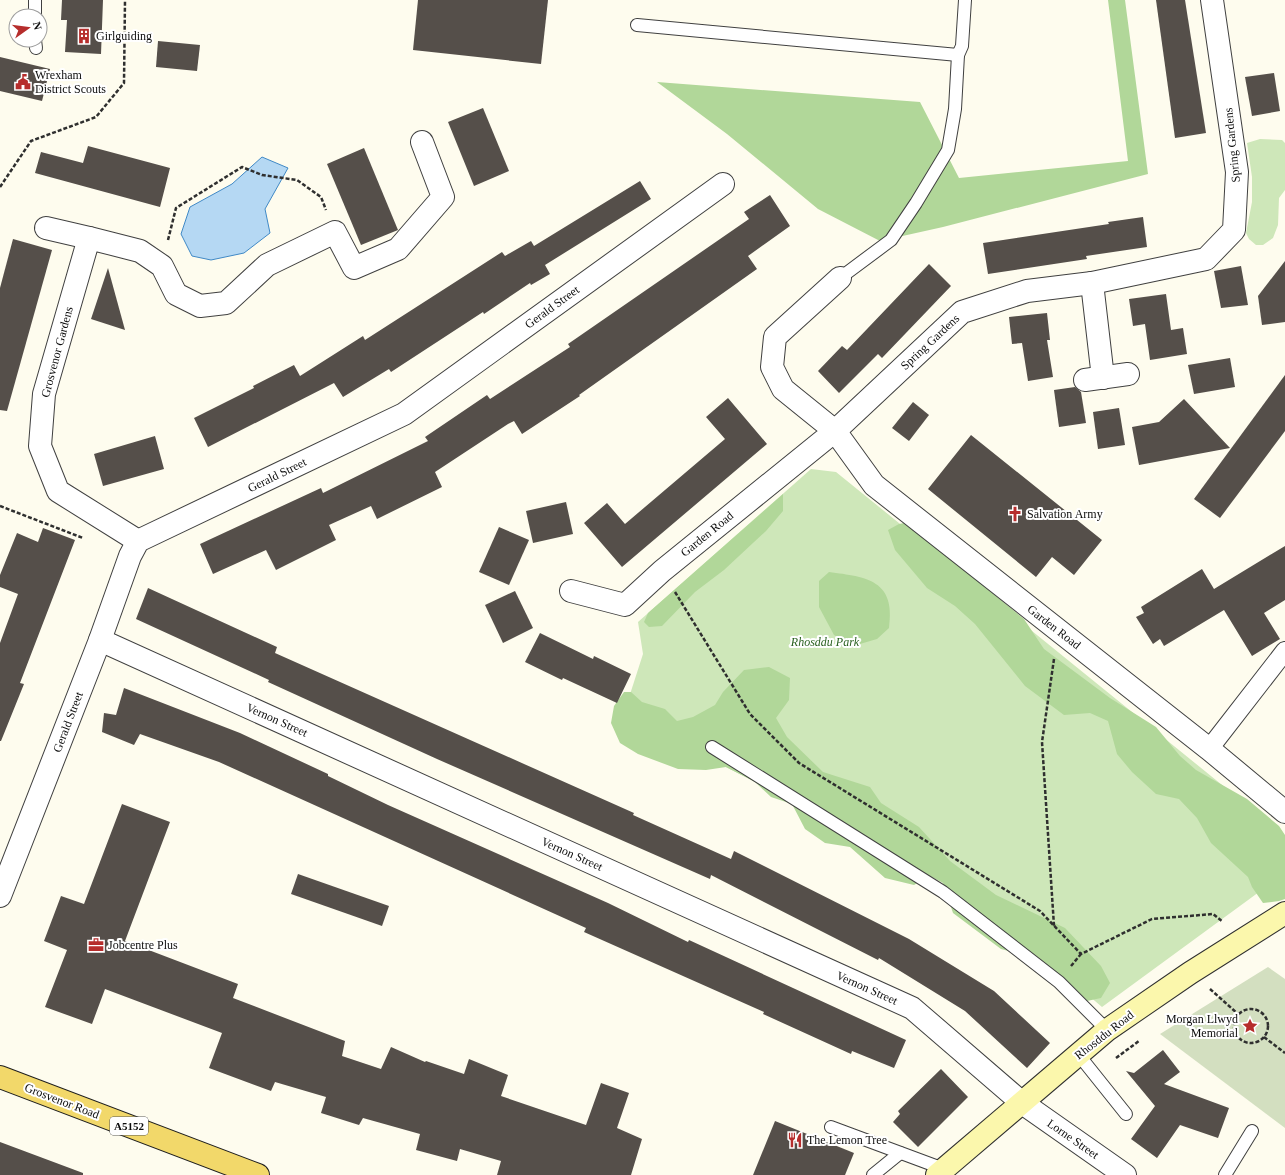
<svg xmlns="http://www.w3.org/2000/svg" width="1285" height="1175" viewBox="0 0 1285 1175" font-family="Georgia,serif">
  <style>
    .green { fill: #cee7b9 }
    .forest { fill: #b1d799 }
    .cemetery { fill: #d3dfc0 }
    .water { fill: #b5d8f3; stroke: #4089c6 }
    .building { fill: #554f4a }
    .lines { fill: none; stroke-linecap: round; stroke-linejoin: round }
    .service-casing { stroke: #404040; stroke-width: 14 }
    .pedestrian-casing { stroke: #404040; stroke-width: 20 }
    .minor-casing { stroke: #404040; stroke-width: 24 }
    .secondary-casing { stroke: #2f2f2f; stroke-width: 24 }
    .primary-casing { stroke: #1e1e1e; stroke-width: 24 }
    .path { stroke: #2f2f2f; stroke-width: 2.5; stroke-dasharray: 4 2; stroke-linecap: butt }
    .service { stroke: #fff; stroke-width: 12 }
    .pedestrian { stroke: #fff; stroke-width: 18 }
    .minor { stroke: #fff; stroke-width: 22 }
    .secondary { stroke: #fbf7ac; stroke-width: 22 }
    .primary { stroke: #f2d86a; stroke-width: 22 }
    .labels { text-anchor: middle; stroke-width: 4; stroke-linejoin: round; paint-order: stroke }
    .shield { fill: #fff; stroke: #565656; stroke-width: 1 }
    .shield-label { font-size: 11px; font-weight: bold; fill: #0d0d0d }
    .poi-label { font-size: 12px; fill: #0d0d0d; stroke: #fff; text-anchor: start }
    .street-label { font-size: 12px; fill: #0d0d0d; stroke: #fff }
    .park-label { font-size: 12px; font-style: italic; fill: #2a6121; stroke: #fff }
  </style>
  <rect width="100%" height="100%" fill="#fefcee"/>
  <g class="green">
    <polygon points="1260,139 1282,140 1285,143 1285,190 1279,198 1278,225 1273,238 1263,245 1256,245 1249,239 1246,233 1252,202 1252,177 1247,143"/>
    <polygon points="811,469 836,472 1285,836 1285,873 1102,1007 1046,959 941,874 623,716 643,654 638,622"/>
  </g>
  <g class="forest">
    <polygon points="1108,0 1125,0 1148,174 943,227 880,241 818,209 727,134 657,82 920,102 959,178 1128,161"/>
    <polygon points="783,494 783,511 766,531 724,570 695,592 662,626 649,627 644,622 648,613"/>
    <polygon points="909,522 942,547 985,587 1024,619 1044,649 1110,698 1156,727 1180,756 1196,770 1247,799 1279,826 1285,835 1285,899 1279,901 1263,903 1252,887 1248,877 1211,843 1197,818 1179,799 1156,794 1132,772 1117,754 1108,721 1090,713 1064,715 1025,686 975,624 955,606 927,588 895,550 888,530 899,524"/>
    <path d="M829,572C867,577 896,580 889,628L877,639L853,646L834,635L819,607V581Z"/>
    <polygon points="769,667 790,678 789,700 776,718 787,737 823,772 870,787 881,803 919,827 950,861 996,895 1065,928 1101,966 1110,983 1101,998 1087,1001 1035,958 1001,949 953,913 943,883 930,876 914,885 885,878 850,847 825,843 805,829 792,804 771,797 755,782 726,767 706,770 678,769 638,754 620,743 611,723 614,706 624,692 631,692 642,702 665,709 677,721 693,717 715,705 723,692 744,670"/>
  </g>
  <polygon class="cemetery" points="1268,967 1285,979 1285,1128 1160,1034"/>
  <polygon class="water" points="262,157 288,168 265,209 270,233 244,253 211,260 192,256 181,234 190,207 232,184"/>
  <g class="building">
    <polygon points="62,0 103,0 101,54 65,52 67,20 61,20"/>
    <polygon points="418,0 548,0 541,64 413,50"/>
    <polygon points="1156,0 1185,0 1206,133 1175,138"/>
    <polygon points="158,41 200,45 197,71 156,67"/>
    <polygon points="0,57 50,69 42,101 0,91"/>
    <polygon points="1274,73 1280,111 1252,116 1245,77"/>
    <polygon points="483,108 509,171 474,186 448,122"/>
    <polygon points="88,146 170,168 160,207 35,173 41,152 83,163"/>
    <polygon points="364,148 398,230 361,245 327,164"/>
    <polygon points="640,181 651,199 545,265 550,274 531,285 530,283 484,314 483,312 391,372 389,369 343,397 334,383 208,447 194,418 254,388 253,386 294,365 300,376 363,336 365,340 502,252 505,256 531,241 534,246"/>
    <polygon points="770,195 790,226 748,256 757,269 579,395 580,396 522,434 514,421 508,424 435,472 442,487 377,519 371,506 329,525 336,540 276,570 266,550 213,574 200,544 321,488 323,493 428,441 425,437 487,395 490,399 570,347 568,344 749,219 744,212"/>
    <polygon points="1143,217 1147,247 1086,256 1087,259 988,274 983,243 1109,224 1108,222"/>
    <polygon points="13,239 52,250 7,411 0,410 0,288"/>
    <polygon points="1285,261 1285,322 1262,325 1258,296"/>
    <polygon points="929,264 951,286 882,358 878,354 839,393 818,371 842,346 847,350"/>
    <polygon points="1241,266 1248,305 1221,308 1214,271"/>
    <polygon points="108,268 125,330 91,319"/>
    <polygon points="1166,294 1171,330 1183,328 1187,354 1150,360 1145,324 1133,326 1129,299"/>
    <polygon points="1047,313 1050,340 1047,340 1053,377 1028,381 1022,343 1012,344 1009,317"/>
    <polygon points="1230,358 1235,387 1194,394 1188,365"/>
    <polygon points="1285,375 1285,431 1220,518 1194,499"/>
    <polygon points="1075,387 1081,392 1086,423 1059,427 1054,390"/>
    <polygon points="728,398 767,444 622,567 584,523 607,503 625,524 725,439 706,417"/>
    <polygon points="1184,399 1230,448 1139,465 1132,427 1159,422"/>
    <polygon points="913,402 929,415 909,441 892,428"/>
    <polygon points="1119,408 1125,445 1098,449 1093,412"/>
    <polygon points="971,435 1102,540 1074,575 1052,557 1036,577 928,489"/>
    <polygon points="155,436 164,469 103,486 94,454"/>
    <polygon points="566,502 573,534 533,543 526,511"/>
    <polygon points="499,527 529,540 509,585 479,572"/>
    <polygon points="43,528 75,540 20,683 24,684 1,741 0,741 0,643 18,594 0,587 0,575 17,533 38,542"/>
    <polygon points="1285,546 1285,600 1264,613 1280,639 1252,656 1224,610 1164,646 1160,639 1153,644 1136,617 1144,613 1141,607 1202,569 1214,589"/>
    <polygon points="148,588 277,647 275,653 634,813 633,815 731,859 734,851 909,939 994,991 1050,1043 1027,1068 965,1011 879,958 878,960 711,875 710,879 437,759 268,682 269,680 136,619"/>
    <polygon points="515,591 533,628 503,643 485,605"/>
    <polygon points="540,633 593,659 594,656 631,674 617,703 563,678 562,680 525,662"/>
    <polygon points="124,688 240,733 328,774 328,776 388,805 608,903 688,942 689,940 906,1040 894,1068 852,1051 851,1054 763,1014 764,1012 584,932 586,928 219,762 140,734 134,745 102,732 104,713 116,715"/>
    <polygon points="122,804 170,822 125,941 238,984 233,998 345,1041 342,1056 381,1069 391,1047 425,1062 426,1061 464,1074 469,1059 508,1075 501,1096 586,1125 601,1083 629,1093 617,1128 642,1139 631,1175 497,1175 501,1161 460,1149 457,1161 416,1150 420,1134 363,1118 359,1125 321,1113 326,1097 275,1082 271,1091 209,1068 222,1033 105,989 92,1024 45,1007 67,950 44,941 61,896 84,904"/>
    <polygon points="298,874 389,906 382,926 291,894"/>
    <polygon points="1163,1050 1180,1072 1164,1084 1229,1108 1218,1138 1180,1125 1157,1158 1131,1139 1155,1106 1126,1071 1134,1073"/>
    <polygon points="941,1069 968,1097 918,1147 893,1122 900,1114 898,1111"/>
    <polygon points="775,1121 854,1153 845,1175 753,1175"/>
    <polygon points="0,1142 83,1173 83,1175 0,1175"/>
  </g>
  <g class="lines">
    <defs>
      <g id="service">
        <polyline points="35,0 35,16"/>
        <polyline points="637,25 958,55 962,46 965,0"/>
        <polyline points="35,40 36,48"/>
        <polyline points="840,278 891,240 916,203 948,150 955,109 958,55"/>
        <polyline points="712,747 943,892 1059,982 1107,1030"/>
        <polyline points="1078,1054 1126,1114"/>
        <polyline points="831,1127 944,1169"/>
        <polyline points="873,1175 900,1153"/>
        <polyline points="1225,1175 1252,1131"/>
      </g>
      <polyline id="pedestrian" points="1209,749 1285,651"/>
      <g id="minor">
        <polyline points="1212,0 1237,172 1234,230 1206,259 1092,283 1027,291 962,312 835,431 874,485 1209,749 1285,812"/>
        <polyline points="46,228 89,238"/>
        <polyline points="1092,283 1103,378"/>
        <polyline points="1085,380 1128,374"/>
        <polyline points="138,541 58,491 40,446 44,394 89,238 140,251 162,266 176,294 200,306 226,303 267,265 335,232 354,268 398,249 443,197 422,142"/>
        <polyline points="571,591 625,605 662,571 835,431 783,389 772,367 775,337 840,278"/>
        <polyline points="100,640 912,1008 1021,1102 1125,1175"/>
        <polyline points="0,896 100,640 130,556 138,541 404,414 723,184"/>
      </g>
      <polyline id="secondary" points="937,1175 1107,1030 1190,973 1285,913"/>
      <polyline id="primary" points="0,1077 258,1175"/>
    </defs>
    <use href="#service" class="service-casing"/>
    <use href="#pedestrian" class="pedestrian-casing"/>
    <use href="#minor" class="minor-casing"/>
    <use href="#secondary" class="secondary-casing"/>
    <use href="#primary" class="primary-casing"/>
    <g class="path">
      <polyline points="0,187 31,141 96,117 124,83 125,0"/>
      <polyline points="168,240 176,208 242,167 262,175 297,180 321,197 326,210"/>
      <polyline points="0,506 83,538"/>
      <polyline points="675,592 750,714 799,763 1040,911 1081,954 1152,919 1213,914 1223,922"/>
      <polyline points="1054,659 1042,742 1054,926"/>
      <polyline points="1071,966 1081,954"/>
      <polyline points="1210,989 1238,1014"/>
      <circle cx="1251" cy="1026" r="17"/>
      <polyline points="1264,1037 1285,1053"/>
      <polyline points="1116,1058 1139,1041"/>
    </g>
    <use href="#service" class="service"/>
    <use href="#pedestrian" class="pedestrian"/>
    <use href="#minor" class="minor"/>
    <use href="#secondary" class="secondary"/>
    <use href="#primary" class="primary"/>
  </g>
  <defs>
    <symbol id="building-bare" viewBox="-9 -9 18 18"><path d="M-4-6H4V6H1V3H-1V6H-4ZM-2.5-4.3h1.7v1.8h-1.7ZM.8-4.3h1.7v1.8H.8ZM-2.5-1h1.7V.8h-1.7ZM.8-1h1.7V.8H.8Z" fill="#b62d2c" stroke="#fff" stroke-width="2.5" paint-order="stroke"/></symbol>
    <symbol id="civic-bare" viewBox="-9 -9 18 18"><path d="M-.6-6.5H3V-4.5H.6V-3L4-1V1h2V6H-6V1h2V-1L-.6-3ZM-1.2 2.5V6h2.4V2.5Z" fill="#b62d2c" stroke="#fff" stroke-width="2.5" paint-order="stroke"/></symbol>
    <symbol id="church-bare" viewBox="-9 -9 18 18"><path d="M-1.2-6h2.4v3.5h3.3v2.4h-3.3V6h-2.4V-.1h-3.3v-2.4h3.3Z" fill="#b62d2c" stroke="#fff" stroke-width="2.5" paint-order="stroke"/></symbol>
    <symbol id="office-bare" viewBox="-9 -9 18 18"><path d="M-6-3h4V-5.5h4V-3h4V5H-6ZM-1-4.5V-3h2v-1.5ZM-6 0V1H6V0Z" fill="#b62d2c" stroke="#fff" stroke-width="2.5" paint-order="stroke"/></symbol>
    <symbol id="sight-bare" viewBox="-9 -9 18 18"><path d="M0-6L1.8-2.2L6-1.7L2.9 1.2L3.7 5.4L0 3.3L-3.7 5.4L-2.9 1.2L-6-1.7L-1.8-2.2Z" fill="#b62d2c" stroke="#fff" stroke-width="2.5" paint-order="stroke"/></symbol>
    <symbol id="restaurant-bare" viewBox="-9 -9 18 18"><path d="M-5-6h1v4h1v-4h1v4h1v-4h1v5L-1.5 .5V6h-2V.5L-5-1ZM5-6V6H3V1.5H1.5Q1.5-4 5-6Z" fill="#b62d2c" stroke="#fff" stroke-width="2.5" paint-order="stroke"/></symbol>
  </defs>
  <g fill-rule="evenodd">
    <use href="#building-bare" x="73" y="25" width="22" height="22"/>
    <use href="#civic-bare" x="12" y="71" width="22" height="22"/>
    <use href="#church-bare" x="1004" y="503" width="22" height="22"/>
    <use href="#office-bare" x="85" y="934" width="22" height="22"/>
    <use href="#sight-bare" x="1239" y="1015" width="22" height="22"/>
    <use href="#restaurant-bare" x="784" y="1129" width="22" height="22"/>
  </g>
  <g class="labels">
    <rect class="shield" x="110" y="1117" width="38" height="18" rx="3"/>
    <g class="shield-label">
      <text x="129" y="1130">A5152</text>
    </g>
    <g class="poi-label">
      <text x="96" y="40">Girlguiding</text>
      <text x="35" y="79">Wrexham<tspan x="35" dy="14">District Scouts</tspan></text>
      <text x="1027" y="518">Salvation Army</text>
      <text x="108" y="949">Jobcentre Plus</text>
      <text x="1238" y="1023" text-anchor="end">Morgan Llwyd<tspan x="1238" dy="14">Memorial</tspan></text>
      <text x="807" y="1144">The Lemon Tree</text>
    </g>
    <g class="street-label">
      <text transform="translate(1232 145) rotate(-96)" y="4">Spring Gardens</text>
      <text transform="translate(552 307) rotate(-36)" y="4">Gerald Street</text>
      <text transform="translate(930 342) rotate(-43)" y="4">Spring Gardens</text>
      <text transform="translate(57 352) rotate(-75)" y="4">Grosvenor Gardens</text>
      <text transform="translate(277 475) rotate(-26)" y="4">Gerald Street</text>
      <text transform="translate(707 534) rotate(-39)" y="4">Garden Road</text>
      <text transform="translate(1054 627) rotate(38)" y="4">Garden Road</text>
      <text transform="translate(277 720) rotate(24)" y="4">Vernon Street</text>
      <text transform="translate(68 722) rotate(-69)" y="4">Gerald Street</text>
      <text transform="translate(572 854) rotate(24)" y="4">Vernon Street</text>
      <text transform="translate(867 988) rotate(24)" y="4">Vernon Street</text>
      <text transform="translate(1104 1035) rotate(-38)" y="4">Rhosddu Road</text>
      <text transform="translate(62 1101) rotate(21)" y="4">Grosvenor Road</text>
      <text transform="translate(1073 1139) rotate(35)" y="4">Lorne Street</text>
    </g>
    <g class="park-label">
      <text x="825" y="646">Rhosddu Park</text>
    </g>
  </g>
  <g transform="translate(28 28) rotate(76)"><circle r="19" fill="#ffffff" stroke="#9e9e9e"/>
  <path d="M0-3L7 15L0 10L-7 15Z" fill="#b62d2c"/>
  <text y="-6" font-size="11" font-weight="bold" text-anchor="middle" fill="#0d0d0d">N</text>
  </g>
</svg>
